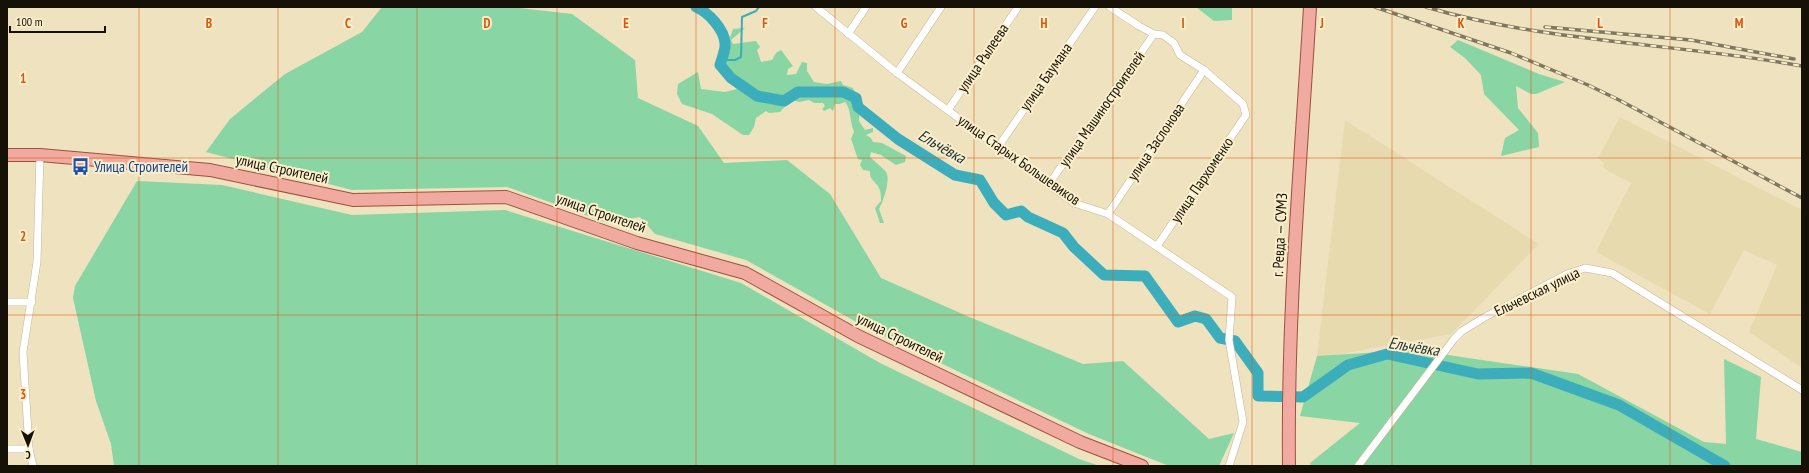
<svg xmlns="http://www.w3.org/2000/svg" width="1809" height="473" viewBox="0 0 1809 473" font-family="'PT Sans Narrow',sans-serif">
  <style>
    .built { fill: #e8daaf }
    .green { fill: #89d5a4 }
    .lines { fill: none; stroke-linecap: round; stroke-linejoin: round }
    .stream { stroke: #3cadba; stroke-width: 2 }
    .river { stroke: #3cadba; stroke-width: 11 }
    .minor-casing { stroke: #c2b795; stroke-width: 8 }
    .primary-casing { stroke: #9e5040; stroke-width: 14 }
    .minor { stroke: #fff; stroke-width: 7 }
    .primary { stroke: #f1aaa0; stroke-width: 12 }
    .rail-casing { stroke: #7f7760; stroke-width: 3.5 }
    .rail { stroke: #fbefcb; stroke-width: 2; stroke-dasharray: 6; stroke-linecap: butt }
    .grid { fill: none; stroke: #de550c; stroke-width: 1; stroke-opacity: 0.55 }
    .labels { text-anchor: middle; stroke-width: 4; stroke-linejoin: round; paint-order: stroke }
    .street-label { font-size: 15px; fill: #161106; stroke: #fbefcb }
    .transit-label { font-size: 15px; fill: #164399; stroke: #fbefcb; text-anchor: start }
    .water-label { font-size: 16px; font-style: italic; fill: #193235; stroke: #fbefcb }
    .grid-label { font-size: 13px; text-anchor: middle; font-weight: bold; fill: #de550c; stroke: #fbefcb; stroke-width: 4; stroke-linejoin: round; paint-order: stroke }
  </style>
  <rect width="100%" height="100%" fill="#eee2bf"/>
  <g class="built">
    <polygon points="1620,117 1802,210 1802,368 1749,332 1777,265 1744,250 1710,314 1596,252 1631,183 1603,168 1604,163 1598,158"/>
    <polygon points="1345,120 1539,244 1451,334 1324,357 1317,356"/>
  </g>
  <g class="green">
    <polygon points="382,7 511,7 572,14 635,60 638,98 698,126 724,163 787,160 830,194 881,278 967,316 1083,364 1123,361 1209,439 1234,433 1219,466 1169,466 1089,434 867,328 746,260 655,234 640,217 608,223 507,187 352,190 206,152 230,119 285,74 362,32"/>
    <polygon points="1196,7 1232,7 1232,20 1214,21"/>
    <path d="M745,28L731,40L733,44L756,41L760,47L757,50L761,62L772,60L776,53L781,50L793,66L788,69L787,75L796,74L802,62L807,63V71L814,82L827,84L841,81L843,85L853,88L860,104L859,121L865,130L873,128V132L866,135L871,138L873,142L882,143L906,156L905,162L896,165L881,155L871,152L870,157C875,162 882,167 886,172C891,180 883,202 879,209L884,223H880L875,208L881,201C881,196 881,192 879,188C876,181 869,180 870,171L863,170L860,165L862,160L858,159L851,139L854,132C850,123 851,108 845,102L840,104H835L833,111L830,108L824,111L822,109L825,106L823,103H814L809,100L799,102L793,100L789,102L780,112L769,113L766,111L756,118L754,127L749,135H743L712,114L682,104L677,94L678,84L698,72L701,89L725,92L737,89L730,83L719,70L733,29Z"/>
    <polygon points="1458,40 1539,74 1565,82 1536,94 1531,94 1516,86 1518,108 1538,133 1539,147 1501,156 1505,138 1519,130 1484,94 1481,75 1465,58 1450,47"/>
    <polygon points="137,181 222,185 352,215 505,210 741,283 880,363 1079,459 1100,466 114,466 111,444 96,401 73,298 75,286"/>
    <polygon points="1414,350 1578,374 1704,442 1726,444 1724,359 1761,377 1756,439 1802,452 1802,466 1311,466 1310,463 1360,423 1300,416 1317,356"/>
  </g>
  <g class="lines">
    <polyline class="stream" points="721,60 735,60 741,57 742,17 756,11 759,7"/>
    <path class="river" d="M696,7C708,12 724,29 725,43C726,49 722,58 720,65L731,78L757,96L784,101L798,92H843L856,98L858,107L898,139L955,175L980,180L994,203L1006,215L1021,211L1028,217L1063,233L1074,247L1104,275L1145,276L1178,322L1195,316L1206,319L1220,338L1235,341L1258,373V396L1303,397L1348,365L1387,354L1478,374L1531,373L1619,405L1725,466"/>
    <defs>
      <g id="minor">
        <polyline points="816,7 897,73 1074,203 1108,214 1232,297 1229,340 1243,422 1229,466"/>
        <polyline points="1110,7 1139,26 1154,34 1163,35 1174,43 1180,55 1204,70 1243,104 1246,115 1157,246"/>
        <polyline points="848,34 866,7"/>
        <polyline points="897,73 941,7"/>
        <polyline points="948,110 1018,7"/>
        <polyline points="998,147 1095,7"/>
        <polyline points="1049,184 1154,34"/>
        <polyline points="1108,214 1204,70"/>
        <polyline points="7,302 32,302"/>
        <polyline points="7,449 29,449"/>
        <polyline points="33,466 29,449 23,352 37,262 40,155"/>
        <polyline points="1358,466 1454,339 1462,331 1485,317 1567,274 1585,268 1612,273 1802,390"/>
      </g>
      <g id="primary">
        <polyline points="7,155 40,155 210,170 353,200 506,197 637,243 745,273 858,336 1080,442 1142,466"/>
        <path d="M1289,466C1287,313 1301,160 1310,7"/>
      </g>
    </defs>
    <use href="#minor" class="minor-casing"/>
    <use href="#primary" class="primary-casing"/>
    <use href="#minor" class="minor"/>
    <use href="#primary" class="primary"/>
    <defs>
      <g id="rail">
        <polyline points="1375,7 1511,53 1588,85 1619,100 1802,198"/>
        <path d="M1426,7C1548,43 1677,43 1802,66"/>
        <polyline points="1545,27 1691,40 1794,59"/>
      </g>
    </defs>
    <use href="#rail" class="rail-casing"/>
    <use href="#rail" class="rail"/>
  </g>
  <path class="grid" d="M139,7V466M278,7V466M417,7V466M557,7V466M696,7V466M835,7V466M974,7V466M1113,7V466M1252,7V466M1392,7V466M1531,7V466M1670,7V466M7,158H1802M7,315H1802"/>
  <defs>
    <symbol id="bus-bare" viewBox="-9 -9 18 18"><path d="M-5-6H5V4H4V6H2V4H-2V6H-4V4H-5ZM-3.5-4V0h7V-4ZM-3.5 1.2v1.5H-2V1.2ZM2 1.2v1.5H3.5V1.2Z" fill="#1a4fb4" stroke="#fbefcb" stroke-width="2.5" paint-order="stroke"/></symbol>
  </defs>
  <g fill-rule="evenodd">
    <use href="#bus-bare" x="68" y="154" width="25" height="25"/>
  </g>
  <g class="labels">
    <g class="street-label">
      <text transform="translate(983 58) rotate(-56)" y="5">улица Рылеева</text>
      <text transform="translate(1046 77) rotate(-55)" y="5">улица Баумана</text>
      <text transform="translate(1102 109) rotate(-55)" y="5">улица Машиностроителей</text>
      <text transform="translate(1156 142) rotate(-56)" y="5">улица Заслонова</text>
      <text transform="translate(1019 160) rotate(35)" y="5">улица Старых Большевиков</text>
      <text transform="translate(282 169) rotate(12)" y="5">улица Строителей</text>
      <text transform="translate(1202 180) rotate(-56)" y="5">улица Пархоменко</text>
      <text transform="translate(601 213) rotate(19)" y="5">улица Строителей</text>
      <text transform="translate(1280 235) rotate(-87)" y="5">г. Ревда — СУМЗ</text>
      <text transform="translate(1537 292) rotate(-26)" y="5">Ельчевская улица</text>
      <text transform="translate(900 338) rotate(26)" y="5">улица Строителей</text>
    </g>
    <g class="transit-label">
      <text x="94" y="172">Улица Строителей</text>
    </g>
    <g class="water-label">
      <text transform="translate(942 146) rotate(30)" y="6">Ельчёвка</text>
      <text transform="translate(1414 346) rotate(9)" y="6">Ельчёвка</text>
    </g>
  </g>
  <g class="grid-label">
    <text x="209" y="28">B</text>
    <text x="348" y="28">C</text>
    <text x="487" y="28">D</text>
    <text x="626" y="28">E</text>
    <text x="765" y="28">F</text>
    <text x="904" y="28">G</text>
    <text x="1044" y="28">H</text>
    <text x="1183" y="28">I</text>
    <text x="1322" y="28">J</text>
    <text x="1461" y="28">K</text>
    <text x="1600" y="28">L</text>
    <text x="1739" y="28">M</text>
    <text x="23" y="83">1</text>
    <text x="23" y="241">2</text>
    <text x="23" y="399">3</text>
  </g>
  <rect width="1809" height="473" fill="none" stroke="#161106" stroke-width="16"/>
  <g transform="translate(28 445) rotate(179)" stroke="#fbefcb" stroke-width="3" paint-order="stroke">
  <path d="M0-3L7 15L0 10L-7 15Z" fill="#161106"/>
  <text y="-6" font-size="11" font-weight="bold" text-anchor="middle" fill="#161106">С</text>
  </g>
  <path d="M10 26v6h95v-6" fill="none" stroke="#161106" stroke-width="2"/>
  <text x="16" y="26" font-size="12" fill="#161106" stroke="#fbefcb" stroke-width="3" paint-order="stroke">100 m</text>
</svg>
